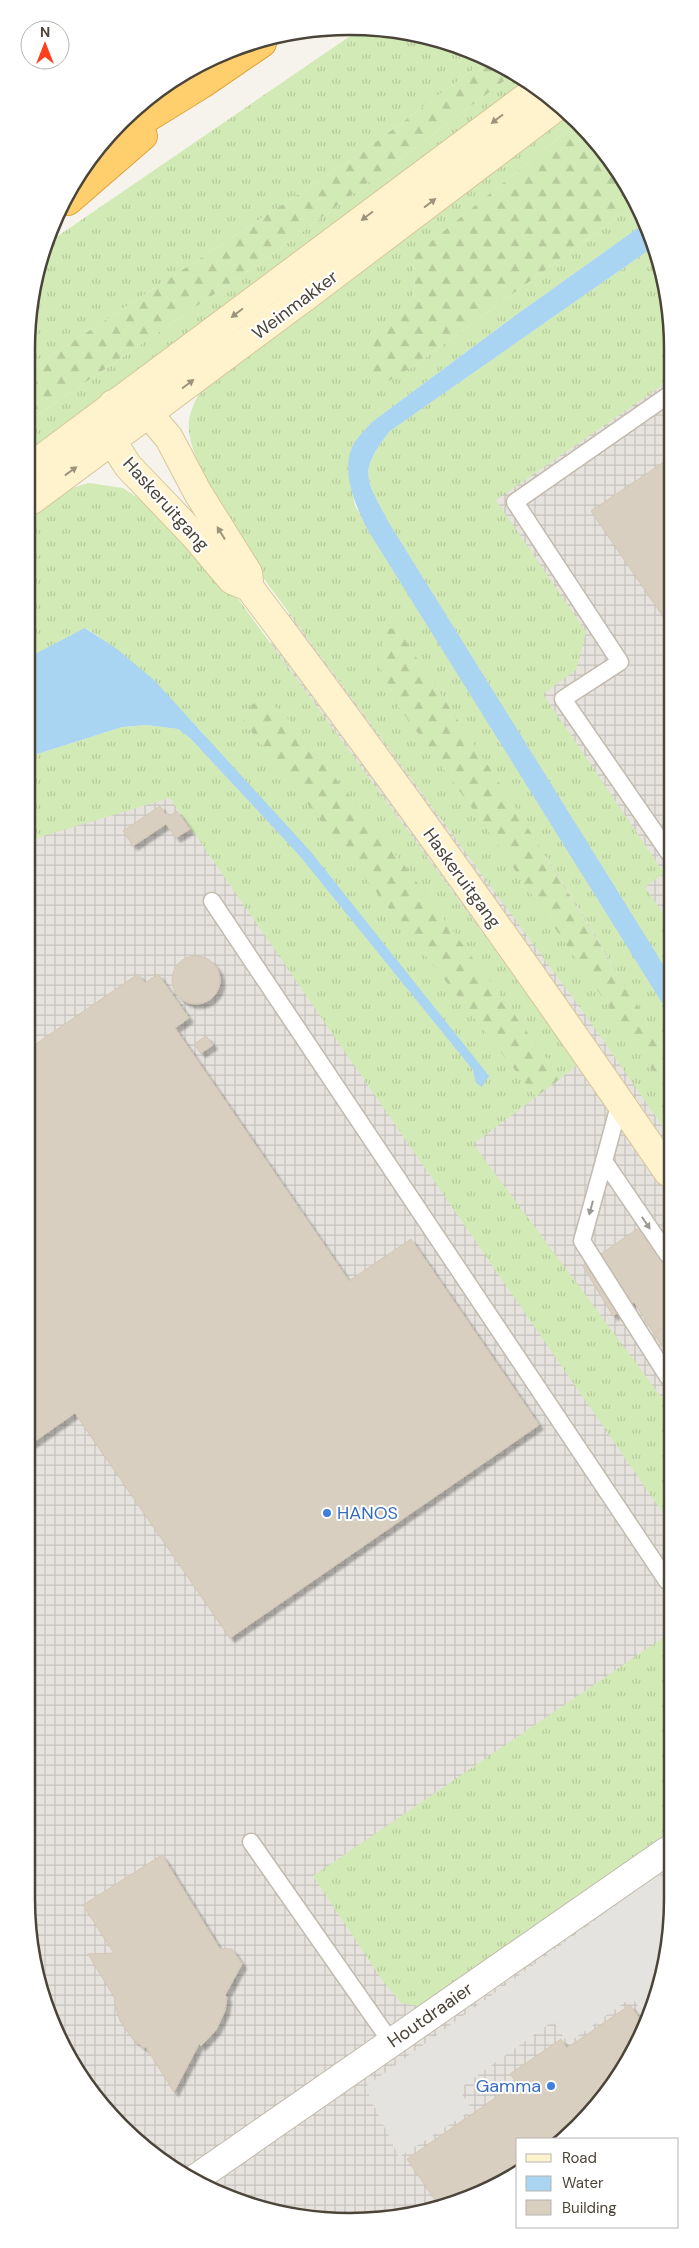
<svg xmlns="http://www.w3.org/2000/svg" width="699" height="2248" viewBox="0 0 699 2248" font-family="'DM Sans',sans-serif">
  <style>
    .industrial { fill: url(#industrial-grid) }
    .grass { fill: url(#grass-tufts) }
    .forest { fill: url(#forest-firs) }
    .parking { fill: #e5e3e0 }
    .water { fill: #a9d4f2 }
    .building { fill: #d8cfc1; stroke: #d3c7b4; filter: url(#shadow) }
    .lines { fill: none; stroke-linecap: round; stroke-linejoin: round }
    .lane-casing { stroke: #c2bbae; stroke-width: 19 }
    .street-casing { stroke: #c2bbae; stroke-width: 30 }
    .secondary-casing { stroke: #d6c79b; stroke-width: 30 }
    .highway-casing { stroke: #e0a43c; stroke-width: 30 }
    .lane { stroke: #fff; stroke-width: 16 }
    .street { stroke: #fff; stroke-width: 28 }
    .secondary { stroke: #fff3cd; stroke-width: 28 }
    .highway { stroke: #ffcf6e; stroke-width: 28 }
    .oneway { fill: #9c937c }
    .oneway2 { fill: #9c9892 }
    .shop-dot { fill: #3f7fe0; stroke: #fff; stroke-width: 2 }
    .labels { text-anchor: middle; stroke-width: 4; stroke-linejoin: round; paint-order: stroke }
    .street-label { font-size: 18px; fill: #4b4439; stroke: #fff }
    .shop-label { font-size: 18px; fill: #366cbe; stroke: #fff; text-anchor: start }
    .rim { fill: none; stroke: #4b4439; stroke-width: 2.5 }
  </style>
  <defs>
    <pattern id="industrial-grid" width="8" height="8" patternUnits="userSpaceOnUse" patternTransform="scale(1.25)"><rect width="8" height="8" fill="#e6e2dd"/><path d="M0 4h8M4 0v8" fill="none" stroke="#c7c3be"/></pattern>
    <pattern id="grass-tufts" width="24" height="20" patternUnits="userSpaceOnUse" patternTransform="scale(1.25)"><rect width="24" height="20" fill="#d2eab5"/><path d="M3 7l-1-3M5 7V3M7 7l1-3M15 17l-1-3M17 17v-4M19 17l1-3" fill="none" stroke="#b6ca9c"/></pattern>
    <pattern id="forest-firs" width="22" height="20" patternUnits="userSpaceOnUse" patternTransform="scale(1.25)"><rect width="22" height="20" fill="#d2eab5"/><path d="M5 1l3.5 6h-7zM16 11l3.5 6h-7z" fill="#b6ca9c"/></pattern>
    <filter id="shadow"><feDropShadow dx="4.5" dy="4.5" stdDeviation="1" flood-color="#0004"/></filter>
  </defs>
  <rect width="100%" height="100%" fill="#f6f3ec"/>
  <polygon class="industrial" points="670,308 666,1962 618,2078 561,2139 518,2139 518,2169 433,2211 308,2219 206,2188 107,2112 51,2022 26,1898 30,838 169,796 387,466"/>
  <g class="grass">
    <polygon points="356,32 413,33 486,60 357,156 32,368 33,286 52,240"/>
    <polygon points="515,73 530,85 32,455 32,419 270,256"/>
    <path d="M564,113L577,123L413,256L415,291L401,312L369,336L414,366L637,203L645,223L516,315L372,422L348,469L355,506L369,532L669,1014L668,1059C587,916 497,778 406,642L399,628L380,667L399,707L487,829L668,1093V1134L587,1017L267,583C241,544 196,478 189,432C187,417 194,400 203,389Z"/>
    <path d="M652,248L670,308V380L496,500L586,632L576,670L543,694L664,873L645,887L669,922V974L389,523C366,478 357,474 390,431Z"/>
    <path d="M89,483L123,488L141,500L225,581L541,1013L577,1065L561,1078L404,865L291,722L269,701L243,721L536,1097L473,1144L668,1406L667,1519L170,798L30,840L31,756L122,727L146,725L178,729L191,739L299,855L473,1070L476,1083L489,1076L202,732C163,691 133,659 86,628L31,656L32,512C51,500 67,488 89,483Z"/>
    <polygon points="664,1637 667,1641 667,1835 418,2006 401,2003 383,1981 313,1876"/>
  </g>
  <g class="forest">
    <polygon points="486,60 515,73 270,256 32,419 32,368 357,156"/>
    <polygon points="577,123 592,136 637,203 414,366 385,383 374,378 369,364 369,336 400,312 415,291 413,256"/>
    <polygon points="400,628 406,642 512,802 652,1029 668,1059 668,1093 487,829 399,707 380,667 384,629"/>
    <polygon points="269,701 291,722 404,865 561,1078 536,1097 243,721 252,704"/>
  </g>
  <polygon class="parking" points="659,1874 667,1885 666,1962 644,2015 632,1997 568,2043 553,2021 459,2089 472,2110 399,2157 365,2087"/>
  <g class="water">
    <path d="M645,223L652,248L390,431C357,473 366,479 389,523L669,974V1014L369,532C356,507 339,471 354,443C359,436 366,429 372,422L516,315Z"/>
    <polygon points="85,628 117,649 155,681 311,852 489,1076 482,1087 476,1083 473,1070 299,855 191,739 178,729 146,725 122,727 31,756 31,656"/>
  </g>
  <g class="building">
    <polygon points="670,458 669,625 591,511"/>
    <polygon points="160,806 165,814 171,815 177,811 190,829 176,838 166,824 133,846 123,831"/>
    <circle cx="196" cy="980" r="24"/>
    <polygon points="138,974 145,983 158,974 189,1018 175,1028 349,1281 411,1239 539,1425 230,1638 75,1413 28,1446 30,1048"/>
    <polygon points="206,1036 213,1045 201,1053 194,1044"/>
    <polygon points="646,1223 668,1256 668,1325 654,1334 634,1302 613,1316 583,1266"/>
    <polygon points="668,1325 668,1354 654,1334"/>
    <polygon points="162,1855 220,1949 232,1949 242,1964 225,1995 227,1997 225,2011 216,2030 201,2046 199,2044 174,2092 146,2047 144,2048 133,2039 120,2021 114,2001 116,2000 88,1954 114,1953 83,1905"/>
    <polygon points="630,2005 642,2022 618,2078 561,2139 518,2139 518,2169 440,2207 407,2159 517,2083 510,2074 561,2039 567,2048"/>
  </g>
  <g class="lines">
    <defs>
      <g id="lane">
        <polyline points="669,853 563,699 620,662 515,502 670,394"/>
        <polyline points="212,901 667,1581"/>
        <polyline points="620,1102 604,1161 668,1255"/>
        <polyline points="604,1161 582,1241 668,1377"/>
        <polyline points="251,1842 391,2042"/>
      </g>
      <polyline id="street" points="195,2179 667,1851"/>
      <g id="secondary">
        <path d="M113,404L112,441L128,466L194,535L232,580L249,587C394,779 533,975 668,1172"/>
        <polyline points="131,409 148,413 169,438 198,493 248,573 249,581"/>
        <polyline points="32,466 536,90"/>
        <polyline points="32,500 313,291 556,107"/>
      </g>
      <g id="highway">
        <polyline points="108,142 202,84 262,43"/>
        <polyline points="68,201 143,136"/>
      </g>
    </defs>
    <use href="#lane" class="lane-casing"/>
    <use href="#street" class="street-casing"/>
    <use href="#secondary" class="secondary-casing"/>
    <use href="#highway" class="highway-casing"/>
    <use href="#lane" class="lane"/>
    <use href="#street" class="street"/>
    <use href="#secondary" class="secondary"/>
    <use href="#highway" class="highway"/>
  </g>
  <defs><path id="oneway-solid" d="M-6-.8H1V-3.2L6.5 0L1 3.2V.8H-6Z" transform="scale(1.25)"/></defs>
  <g class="oneway">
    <use href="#oneway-solid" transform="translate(497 119) rotate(143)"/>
    <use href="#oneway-solid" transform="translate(430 203) rotate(-37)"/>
    <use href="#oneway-solid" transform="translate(367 216) rotate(143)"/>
    <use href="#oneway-solid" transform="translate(237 313) rotate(143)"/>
    <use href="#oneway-solid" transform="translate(188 384) rotate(-37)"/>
    <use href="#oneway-solid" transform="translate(71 471) rotate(-36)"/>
    <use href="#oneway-solid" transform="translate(221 533) rotate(-122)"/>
  </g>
  <g class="oneway2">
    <use href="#oneway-solid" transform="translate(591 1208) rotate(105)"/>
    <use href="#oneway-solid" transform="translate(646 1223) rotate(56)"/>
  </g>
  <g class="shop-dot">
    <circle cx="327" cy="1513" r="5"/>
    <circle cx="551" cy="2086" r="5"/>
  </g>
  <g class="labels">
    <g class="street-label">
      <text transform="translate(295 305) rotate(-37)" y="6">Weinmakker</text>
      <text transform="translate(166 504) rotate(48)" y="6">Haskeruitgang</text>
      <text transform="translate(462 878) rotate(54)" y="6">Haskeruitgang</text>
      <text transform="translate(430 2015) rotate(-35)" y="6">Houtdraaier</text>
    </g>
    <g class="shop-label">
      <text x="337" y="1519">HANOS</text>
      <text x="541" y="2092" text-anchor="end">Gamma</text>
    </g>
  </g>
  <path d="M0 0H699V2248H0ZM349 35H350A314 314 0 0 1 664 349V1899A314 314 0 0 1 350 2213H349A314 314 0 0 1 35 1899V349A314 314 0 0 1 349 35Z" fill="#fff" fill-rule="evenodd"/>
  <path class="rim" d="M349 35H350A314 314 0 0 1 664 349V1899A314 314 0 0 1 350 2213H349A314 314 0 0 1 35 1899V349A314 314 0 0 1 349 35Z"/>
  <rect x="516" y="2138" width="162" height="90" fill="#ffffff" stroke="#b7b4b0"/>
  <rect x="526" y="2154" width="25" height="8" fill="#fff3cd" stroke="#b7b4b0"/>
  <text x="562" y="2163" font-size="15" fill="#4b4439">Road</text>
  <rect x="526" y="2176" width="25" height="15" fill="#a9d4f2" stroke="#b7b4b0"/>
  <text x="562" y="2188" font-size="15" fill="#4b4439">Water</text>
  <rect x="526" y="2200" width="25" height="15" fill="#d8cfc1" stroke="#b7b4b0"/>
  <text x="562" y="2213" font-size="15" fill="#4b4439">Building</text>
  <g transform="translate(45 45)"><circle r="24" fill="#ffffff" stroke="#b7b4b0"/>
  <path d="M0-4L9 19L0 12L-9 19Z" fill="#fc3f1d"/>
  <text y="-8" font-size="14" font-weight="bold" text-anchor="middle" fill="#4b4439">N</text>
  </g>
</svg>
